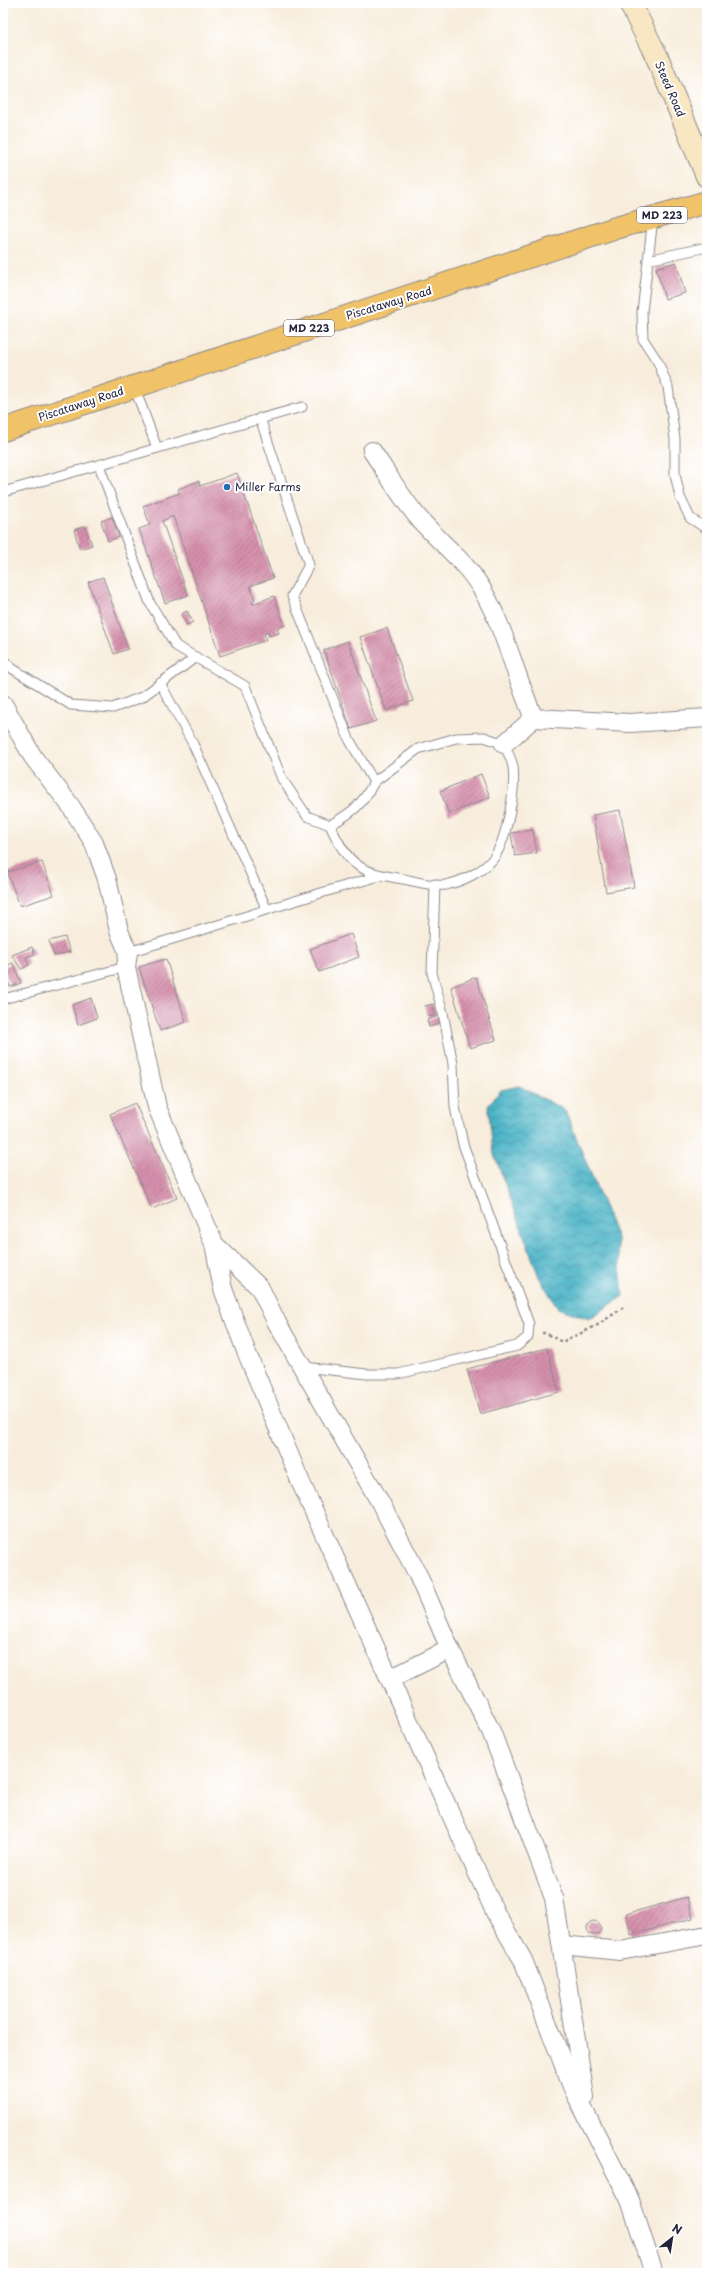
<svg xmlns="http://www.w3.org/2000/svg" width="710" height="2276" viewBox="0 0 710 2276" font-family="'Playpen Sans',sans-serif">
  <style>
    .water { fill: url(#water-waves); stroke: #366a80 }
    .building { fill: url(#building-hatch) }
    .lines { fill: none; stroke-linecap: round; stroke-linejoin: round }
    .lane-casing { stroke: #8d888c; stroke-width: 11 }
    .street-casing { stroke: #8d888c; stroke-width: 20 }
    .secondary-casing { stroke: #8d888c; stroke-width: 24 }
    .primary-casing { stroke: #8d888c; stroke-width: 24 }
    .path { stroke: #8d888c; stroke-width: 2.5; stroke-dasharray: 3 3; stroke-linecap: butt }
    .lane { stroke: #fff; stroke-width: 9 }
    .street { stroke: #fff; stroke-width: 18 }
    .secondary { stroke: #f9e7c3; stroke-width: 22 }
    .primary { stroke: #f1c369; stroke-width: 22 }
    .poi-dot { fill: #1f6fb2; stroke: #fff; stroke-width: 1.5 }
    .labels { text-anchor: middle; stroke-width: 4; stroke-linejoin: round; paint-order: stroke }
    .shield { fill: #fff; stroke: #646476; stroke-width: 1 }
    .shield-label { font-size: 10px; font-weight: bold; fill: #22223b }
    .street-label { font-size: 11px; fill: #22223b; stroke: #fff }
    .poi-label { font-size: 11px; fill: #22223b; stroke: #fff; text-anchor: start }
  </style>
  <defs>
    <pattern id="water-waves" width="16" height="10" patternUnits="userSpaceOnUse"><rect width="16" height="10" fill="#49b3c6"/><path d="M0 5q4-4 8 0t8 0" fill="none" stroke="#3c91a2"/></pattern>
    <pattern id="building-hatch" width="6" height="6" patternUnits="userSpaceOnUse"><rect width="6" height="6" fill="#d590ac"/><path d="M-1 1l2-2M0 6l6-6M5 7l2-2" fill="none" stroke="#ac758d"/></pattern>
  </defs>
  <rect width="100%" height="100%" fill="#fff"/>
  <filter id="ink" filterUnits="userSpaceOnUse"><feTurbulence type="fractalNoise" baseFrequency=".025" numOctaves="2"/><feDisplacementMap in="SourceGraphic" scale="8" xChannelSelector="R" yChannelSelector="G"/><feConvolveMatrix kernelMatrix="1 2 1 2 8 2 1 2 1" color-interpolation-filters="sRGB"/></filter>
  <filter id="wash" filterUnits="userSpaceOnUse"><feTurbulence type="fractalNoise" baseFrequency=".012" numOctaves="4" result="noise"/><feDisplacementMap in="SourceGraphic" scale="16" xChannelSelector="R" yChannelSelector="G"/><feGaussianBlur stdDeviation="0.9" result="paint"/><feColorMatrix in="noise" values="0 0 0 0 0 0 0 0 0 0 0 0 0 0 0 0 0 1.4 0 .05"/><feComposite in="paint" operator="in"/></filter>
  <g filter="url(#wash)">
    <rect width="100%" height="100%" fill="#f8eddc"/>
    <polygon class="water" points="519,1086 565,1110 617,1238 623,1296 589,1319 558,1308 539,1277 493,1151 488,1105 501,1090"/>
    <g id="blocks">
      <g class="building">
        <polygon points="676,262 685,293 665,299 656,268"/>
        <polygon points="237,473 273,578 250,586 255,600 252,601 253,604 274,596 285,625 277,628 279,633 269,636 268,632 264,634 266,640 220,656 173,516 162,521 188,595 165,603 139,529 150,525 143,506 180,493 178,489 199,481 200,486"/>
        <polygon points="112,517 119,537 108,541 101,521"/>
        <polygon points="85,526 92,545 80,549 74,530"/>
        <polygon points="103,577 128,649 114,654 88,582"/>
        <polygon points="187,611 193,622 187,625 181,614"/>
        <polygon points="387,628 413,701 386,710 360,637"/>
        <polygon points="348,641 376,721 351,729 324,650"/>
        <polygon points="481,774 490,797 449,814 440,791"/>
        <polygon points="620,810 634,887 606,892 593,815"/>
        <polygon points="533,830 537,853 515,856 511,833"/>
        <polygon points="42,862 54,895 20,906 7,872"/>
        <polygon points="351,934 359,957 319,972 310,949"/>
        <polygon points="65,937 70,952 54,956 49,941"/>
        <polygon points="32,947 35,954 26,957 29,965 21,969 12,955"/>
        <polygon points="166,959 186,1022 160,1031 139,967"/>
        <polygon points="13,963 21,983 10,987 3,967"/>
        <polygon points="476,977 496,1040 470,1048 451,987"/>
        <polygon points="91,998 97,1018 78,1025 72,1005"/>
        <polygon points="433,1004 436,1015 428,1017 425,1006"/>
        <polygon points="438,1016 440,1023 429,1027 427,1020"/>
        <polygon points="135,1103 177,1198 152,1209 110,1114"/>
        <polygon points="547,1348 559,1392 480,1414 467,1369"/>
        <polygon points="687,1897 693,1918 631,1935 626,1914"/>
        <circle cx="594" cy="1928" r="7"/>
      </g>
    </g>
  </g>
  <g filter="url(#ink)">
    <use href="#blocks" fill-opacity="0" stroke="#8d888c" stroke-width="1"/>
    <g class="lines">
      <defs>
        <g id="lane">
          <polyline points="653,218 642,312 643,339 658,362 668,387 675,439 675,474 680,497 690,518 707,529"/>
          <polyline points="648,260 707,247"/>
          <polyline points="134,386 157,448"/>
          <path d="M260,418L309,565L292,596L349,739L374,782L418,749L456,738L484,737L504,744C507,751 512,760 513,767C516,789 507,837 495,856C485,871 463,881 446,885C434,887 415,881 403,879C360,872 349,867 330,825"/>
          <path d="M99,465L150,603L176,646L245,686L282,779L307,816L330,825C352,813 363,804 374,782"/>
          <polyline points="3,492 302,407"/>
          <polyline points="3,660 13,669 71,705 113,708 142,697 196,657"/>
          <polyline points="160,683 193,744 267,910"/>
          <path d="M128,952C213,928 295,899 380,876"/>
          <polyline points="3,999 126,967"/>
          <polyline points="303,1367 367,1374 398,1374 517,1346 528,1337 529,1324 463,1144 455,1107 453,1064 443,1013 432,973 435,884"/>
        </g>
        <g id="street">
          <path d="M372,451C387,473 405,504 423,523C444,546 467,563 483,591C506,631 515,676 534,718L630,723L707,718"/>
          <polyline points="3,704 33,757 70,805 94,843 107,879 119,931 128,952 126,967 157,1107 214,1244 223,1289 246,1351 301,1483 496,1914 523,1960 573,2089 630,2200 654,2273"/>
          <polyline points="504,744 534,718"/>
          <polyline points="214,1244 260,1288 277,1323 380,1502 417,1573 450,1649 491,1731 554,1898 585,2097"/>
          <polyline points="390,1679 450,1649"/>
          <polyline points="562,1945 620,1951 707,1935"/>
        </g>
        <polyline id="secondary" points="630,3 657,57 707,176"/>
        <polyline id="primary" points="3,430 616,228 707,202"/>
      </defs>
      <use href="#lane" class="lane-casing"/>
      <use href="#street" class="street-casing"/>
      <use href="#secondary" class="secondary-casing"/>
      <use href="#primary" class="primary-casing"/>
      <polyline class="path" points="542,1333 545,1333 562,1342 596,1326 624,1307"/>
      <use href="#lane" class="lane"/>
      <use href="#street" class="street"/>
      <use href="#secondary" class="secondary"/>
      <use href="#primary" class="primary"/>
    </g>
  </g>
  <circle class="poi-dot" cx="227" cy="487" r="4"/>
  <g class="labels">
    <g class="shield">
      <rect x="637" y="207" width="50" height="16" rx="3"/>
      <rect x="284" y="320" width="50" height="16" rx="3"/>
    </g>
    <g class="shield-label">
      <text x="662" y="219">MD 223</text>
      <text x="309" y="332">MD 223</text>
    </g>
    <g class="street-label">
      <text transform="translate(670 89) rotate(67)" y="4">Steed Road</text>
      <text transform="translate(389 303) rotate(-17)" y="4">Piscataway Road</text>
      <text transform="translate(81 404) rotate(-18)" y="4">Piscataway Road</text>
    </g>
    <g class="poi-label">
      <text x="235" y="491">Miller Farms</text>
    </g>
  </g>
  <rect width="710" height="2276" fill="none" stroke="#fff" stroke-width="16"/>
  <g transform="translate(672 2238) rotate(30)" stroke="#ffffff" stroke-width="3" paint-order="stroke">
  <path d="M0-3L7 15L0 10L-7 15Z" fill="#22223b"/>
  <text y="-6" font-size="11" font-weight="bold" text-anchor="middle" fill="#22223b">N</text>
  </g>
</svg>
